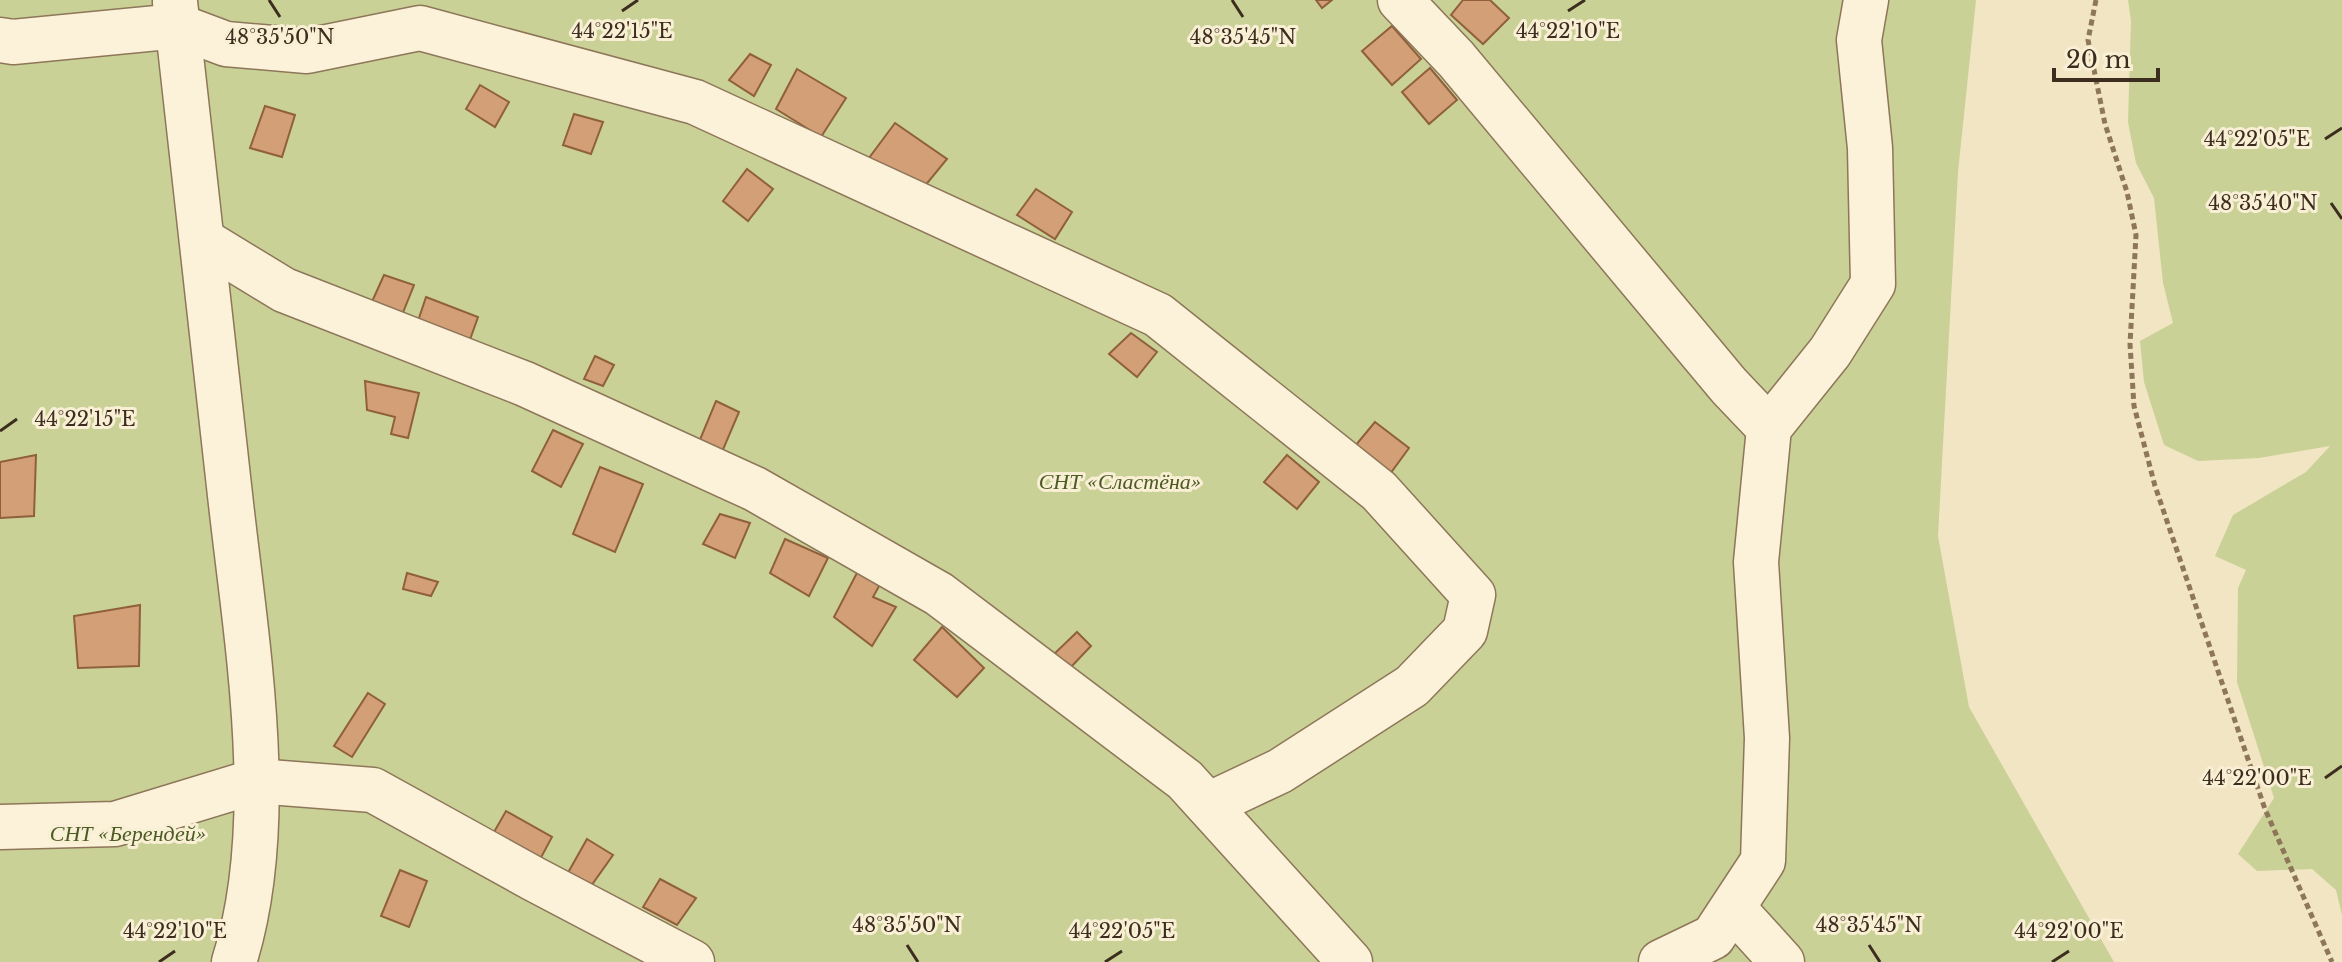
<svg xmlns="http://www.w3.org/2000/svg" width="2342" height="962" viewBox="0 0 2342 962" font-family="'Libre Baskerville',serif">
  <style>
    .green { fill: #c9d197 }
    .building { fill: #d39f77; stroke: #905f3c; stroke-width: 2 }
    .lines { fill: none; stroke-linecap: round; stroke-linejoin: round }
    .minor-casing { stroke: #8e7659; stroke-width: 47 }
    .path { stroke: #8e7659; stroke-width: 5; stroke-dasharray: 6 4; stroke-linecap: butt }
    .minor { stroke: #fbf2d9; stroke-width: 44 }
    .ticks { fill: none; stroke: #3d2d1e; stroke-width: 3 }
    .labels { text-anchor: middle; stroke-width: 6; stroke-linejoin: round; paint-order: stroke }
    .park-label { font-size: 22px; font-style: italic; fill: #4c5b23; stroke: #f8efd5 }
    .ticks-label { font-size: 20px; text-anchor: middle; fill: #3d2d1e; stroke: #f8efd5; stroke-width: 6; stroke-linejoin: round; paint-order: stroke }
  </style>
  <rect width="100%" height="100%" fill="#f2e5c4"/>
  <g class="green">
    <polygon points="0,0 1976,0 1958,172 1938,536 1969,707 2114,962 0,962"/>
    <polygon points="2128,0 2342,0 2342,915 2336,890 2312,869 2257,871 2238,854 2274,798 2237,682 2238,588 2246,570 2215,556 2233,515 2306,472 2330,446 2259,458 2198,461 2164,445 2144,382 2140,341 2173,323 2163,283 2154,198 2136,163 2128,122 2131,21"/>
  </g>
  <g class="building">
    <polygon points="1316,0 1332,0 1322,8"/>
    <polygon points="1463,0 1490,0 1509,18 1483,44 1451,15"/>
    <polygon points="1392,26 1421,59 1392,85 1362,51"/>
    <polygon points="750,54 771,65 754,96 729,80"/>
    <polygon points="1430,68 1457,100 1429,124 1402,92"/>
    <polygon points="797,69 846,98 821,137 776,109"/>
    <polygon points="480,85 509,102 495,127 466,109"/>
    <polygon points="265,106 295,115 282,157 250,148"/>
    <polygon points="574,114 603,122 591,154 563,145"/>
    <polygon points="895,123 947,159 920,192 869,158"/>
    <polygon points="747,169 773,189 748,221 723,201"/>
    <polygon points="1036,189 1072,212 1055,239 1017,215"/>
    <polygon points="384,275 414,285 400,320 370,306"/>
    <polygon points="426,297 478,317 467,348 416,327"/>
    <polygon points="1131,333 1157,352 1137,377 1109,354"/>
    <polygon points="595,356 614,365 603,386 584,379"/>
    <polygon points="365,381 419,393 408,438 391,434 395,417 367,410"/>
    <polygon points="716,401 739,412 722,452 699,442"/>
    <polygon points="1375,422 1409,448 1387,478 1350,452"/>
    <polygon points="553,430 583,444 561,487 532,471"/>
    <polygon points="36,455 34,516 0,518 0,462"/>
    <polygon points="1287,455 1319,482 1297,509 1264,482"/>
    <polygon points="600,467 643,484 615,552 573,534"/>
    <polygon points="720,514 750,523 735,558 703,544"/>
    <polygon points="785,539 828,558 809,596 770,573"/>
    <polygon points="859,569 883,579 873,597 896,607 872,646 834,617"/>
    <polygon points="407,573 438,582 431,596 403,589"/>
    <polygon points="140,605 139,666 78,668 74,616"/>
    <polygon points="942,627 984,668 957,697 914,660"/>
    <polygon points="1077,632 1091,646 1071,667 1053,655"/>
    <polygon points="368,693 385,704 352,757 334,746"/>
    <polygon points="506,811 552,837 537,865 490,839"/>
    <polygon points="587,839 613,855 586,893 565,878"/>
    <polygon points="400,870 427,881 409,927 381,916"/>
    <polygon points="660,879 696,898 677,925 643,907"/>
  </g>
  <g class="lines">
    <defs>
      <g id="minor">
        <polyline points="1400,0 1456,59 1729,386 1769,428"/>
        <path d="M175,2C193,166 212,331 230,495C246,641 279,821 234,962"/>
        <polyline points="0,40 13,42 178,26 226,44 307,51 420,28 695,102 1158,315 1379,491 1473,595 1465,631 1412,686 1280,771 1208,805"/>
        <polyline points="202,240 284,290 525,384 755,489 939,594 1185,780 1350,962"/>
        <polyline points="0,827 115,824 256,781 373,790 534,879 692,962"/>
        <polyline points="1733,908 1782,962"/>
        <polyline points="1661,962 1713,937 1763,861 1767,738 1756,562 1769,428 1830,352 1873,284 1870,148 1859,40 1866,0"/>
      </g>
    </defs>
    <use href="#minor" class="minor-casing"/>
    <polyline class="path" points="2096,0 2088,40 2105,124 2127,192 2136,235 2130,344 2134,406 2155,486 2265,809 2332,962"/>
    <use href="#minor" class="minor"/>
  </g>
  <path class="ticks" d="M269,0L280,17M1232,0L1243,17M622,11L638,0M1568,11L1585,0M2325,139L2342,128M2331,203L2342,219M0,431L17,419M2325,778L2342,766M907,945L918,962M1869,945L1880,962M159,962L175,951M1105,962L1122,951M2052,962L2069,951"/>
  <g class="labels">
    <g class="park-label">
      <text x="1120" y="489">СНТ «Сластёна»</text>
      <text x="128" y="841">СНТ «Берендей»</text>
    </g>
  </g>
  <g class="ticks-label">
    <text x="622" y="38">44°22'15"E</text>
    <text x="1568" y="38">44°22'10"E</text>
    <text x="280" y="44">48°35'50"N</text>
    <text x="1243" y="44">48°35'45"N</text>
    <text x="2257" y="146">44°22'05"E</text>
    <text x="2263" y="210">48°35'40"N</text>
    <text x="85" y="426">44°22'15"E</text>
    <text x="2257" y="785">44°22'00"E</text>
    <text x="907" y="932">48°35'50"N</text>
    <text x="1869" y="932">48°35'45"N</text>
    <text x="175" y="938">44°22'10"E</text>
    <text x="1122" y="938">44°22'05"E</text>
    <text x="2069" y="938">44°22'00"E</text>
  </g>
  <path d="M2054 68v12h104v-12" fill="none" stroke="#3d2d1e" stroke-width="4"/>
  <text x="2066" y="68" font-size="24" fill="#3d2d1e" stroke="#f8efd5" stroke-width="6" paint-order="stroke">20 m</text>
</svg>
